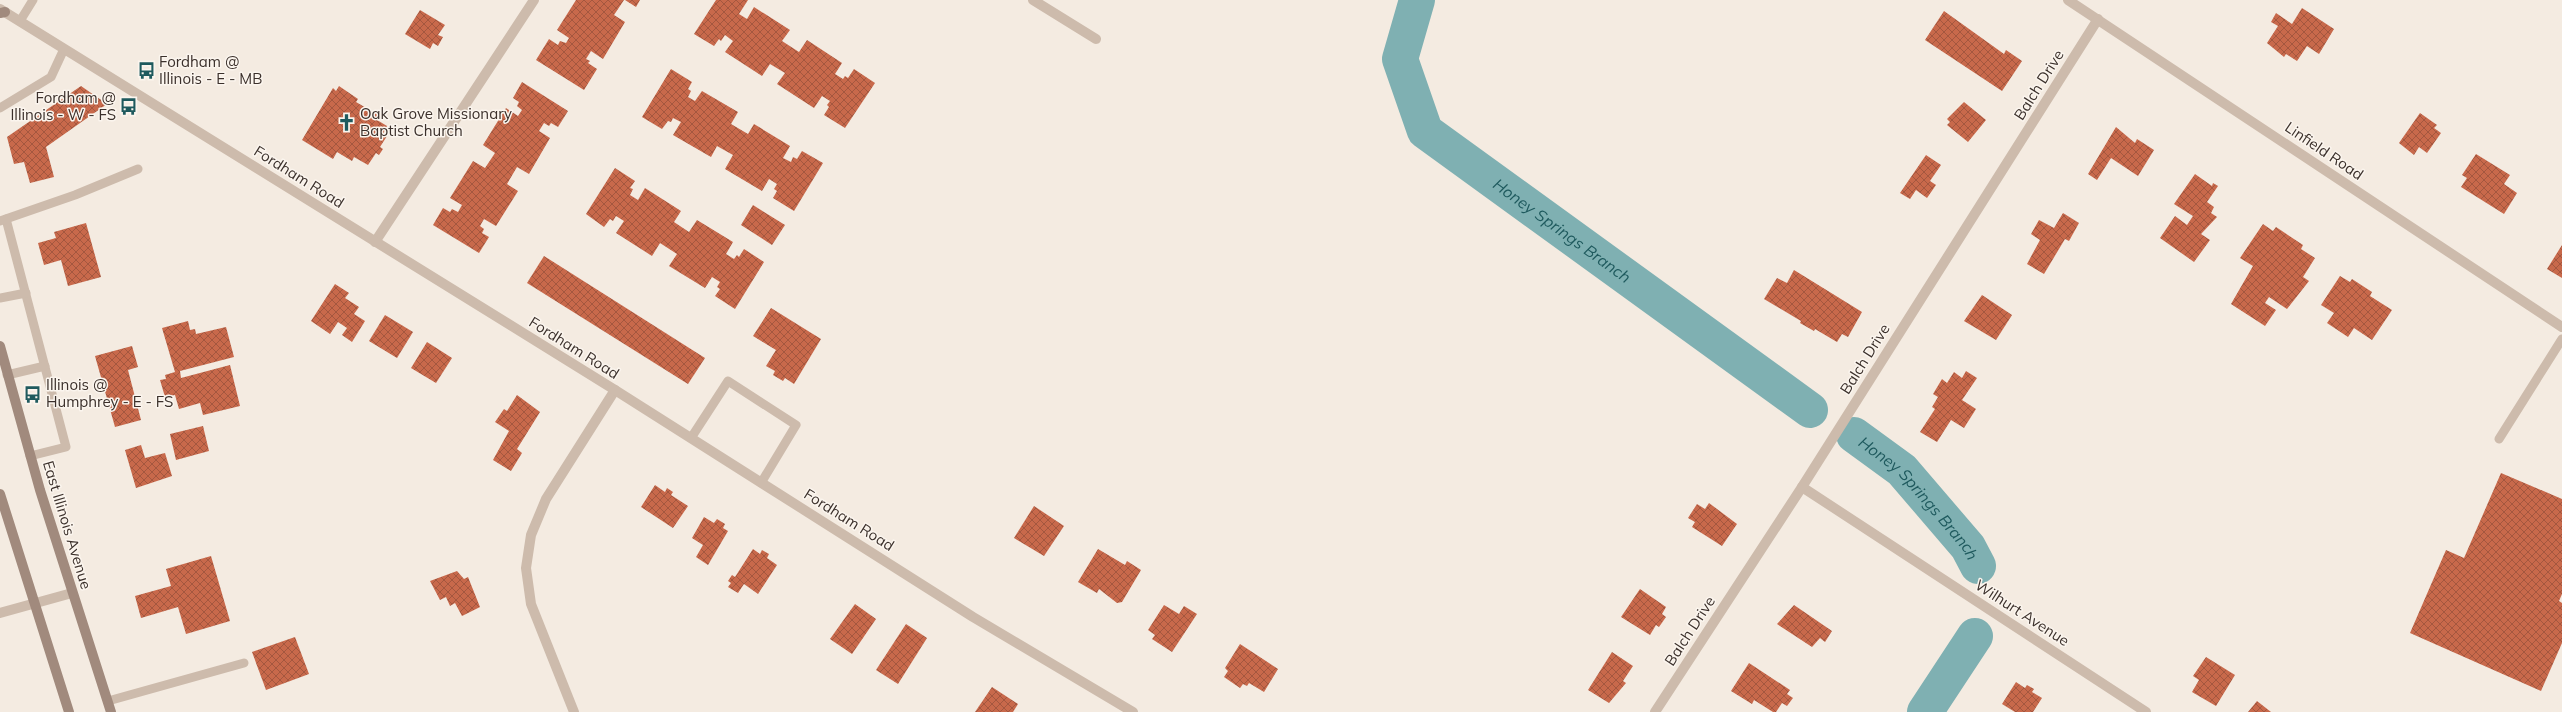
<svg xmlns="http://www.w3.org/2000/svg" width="2562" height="712" viewBox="0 0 2562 712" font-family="Mulish,sans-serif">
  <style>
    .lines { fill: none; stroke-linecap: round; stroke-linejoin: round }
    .river { stroke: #7fb0b2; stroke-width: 36 }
    .building { fill: url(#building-cross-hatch) }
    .service { stroke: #cdbbac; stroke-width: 9 }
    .minor { stroke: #cdbbac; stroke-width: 10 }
    .tertiary { stroke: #cdbbac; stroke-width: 10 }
    .secondary { stroke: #a18a7d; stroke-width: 10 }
    .labels { text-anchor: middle; stroke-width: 3; stroke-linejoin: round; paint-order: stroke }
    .poi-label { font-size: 15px; fill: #3b302b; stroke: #fbf5ee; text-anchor: start }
    .street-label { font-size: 15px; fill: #3b302b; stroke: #fbf5ee }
    .water-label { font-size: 16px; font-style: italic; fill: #1f5a5e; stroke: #fbf5ee }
  </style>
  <defs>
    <pattern id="building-cross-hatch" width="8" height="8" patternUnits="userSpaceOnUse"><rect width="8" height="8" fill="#c8694b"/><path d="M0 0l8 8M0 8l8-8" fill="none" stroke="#a4573f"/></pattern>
  </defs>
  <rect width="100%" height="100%" fill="#f4ebe1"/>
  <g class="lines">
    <g class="river">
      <path id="s1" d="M1417,0L1400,59L1425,131L1810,410"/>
      <path id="s2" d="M1854,435L1902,470L1968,547L1978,566"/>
      <polyline points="1925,712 1975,636"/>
    </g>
  </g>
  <g class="building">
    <polygon points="576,0 624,0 614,15 625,22 603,59 591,51 586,59 590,61 588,63 597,69 584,90 536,60 549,39 558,45 560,41 566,43 569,38 557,30"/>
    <polygon points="625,0 640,0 636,7"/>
    <polygon points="716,0 748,0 739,14 747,19 754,7 790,30 782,41 799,52 807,40 842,63 835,74 843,79 845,76 848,78 854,69 875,83 845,128 824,115 829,107 827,105 830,101 822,96 814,108 777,84 785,73 770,64 762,76 725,52 733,41 725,35 721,41 719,39 714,46 694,34"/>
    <polygon points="2302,8 2334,29 2319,54 2307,46 2297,61 2286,54 2284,57 2267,43 2278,26 2271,22 2276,13 2292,24"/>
    <polygon points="420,10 445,25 438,35 443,37 438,46 433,43 430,49 405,34"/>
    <polygon points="1944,11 2004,54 2006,50 2022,61 2002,91 1925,40"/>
    <polygon points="671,69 692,82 688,89 691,91 688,97 695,101 702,91 738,112 731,124 748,134 754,124 790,146 783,158 791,162 793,157 797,159 802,151 823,163 794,211 773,198 777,191 774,189 777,184 769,179 762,191 725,169 733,155 717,146 711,157 673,135 681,122 673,118 671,122 668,121 662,129 642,117"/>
    <polygon points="522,82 568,111 558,127 551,123 549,126 544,123 539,131 550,138 529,174 517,167 507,184 518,191 496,226 484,219 480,226 484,229 482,233 489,237 479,253 433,225 443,208 450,212 452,209 458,212 462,205 450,198 473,161 485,168 495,153 483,145 506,108 518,116 522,110 517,106 519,102 513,98"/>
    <polygon points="81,86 107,104 46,147 54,177 30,183 24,162 14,164 7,137"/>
    <polygon points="339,86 358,99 356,102 380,116 377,120 387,126 383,134 387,136 380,147 383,149 379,155 376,153 368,165 354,157 352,161 337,152 333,159 302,140 333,88 336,91"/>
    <polygon points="1964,102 1986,120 1968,142 1947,125 1950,122 1947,119"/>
    <polygon points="2420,113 2437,125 2434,128 2441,133 2427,153 2419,147 2414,155 2399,143"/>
    <polygon points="2116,127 2135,143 2137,139 2154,150 2138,176 2111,158 2097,180 2088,174"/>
    <polygon points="2476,154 2510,175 2504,184 2517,193 2504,214 2461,187 2467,178 2462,175"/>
    <polygon points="1926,155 1941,165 1930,181 1936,185 1927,198 1916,190 1910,199 1900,193"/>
    <polygon points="615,168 635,181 630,188 633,189 630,195 638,200 645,188 681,211 674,222 689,232 697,220 733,242 726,254 734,259 737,255 739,257 744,249 764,262 735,309 715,296 720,289 717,287 720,282 712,277 705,288 669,266 677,254 660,243 652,256 616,233 624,221 616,216 613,221 610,219 604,227 586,214"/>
    <polygon points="2195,174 2212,186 2213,183 2218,186 2207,202 2214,207 2211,213 2217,217 2201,234 2210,240 2194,262 2160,238 2175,216 2187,225 2193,216 2174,204"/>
    <polygon points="753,205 785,225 772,245 741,225"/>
    <polygon points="2063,213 2079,223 2069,241 2065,239 2044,274 2027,264 2040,240 2031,234 2039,220 2054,228"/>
    <polygon points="86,223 101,277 68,286 61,260 44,265 38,243 56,238 54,232"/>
    <polygon points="2263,224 2273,231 2276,227 2303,245 2301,249 2315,258 2303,277 2309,281 2287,309 2269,297 2265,303 2276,310 2265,326 2231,304 2253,266 2240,258"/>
    <polygon points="2562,245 2562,278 2547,269"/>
    <polygon points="544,256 705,358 688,384 527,283"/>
    <polygon points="1794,270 1862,312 1848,337 1842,334 1837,342 1815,329 1814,331 1800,323 1801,321 1764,299 1777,278 1787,283"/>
    <polygon points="2340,276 2350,282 2352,279 2372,292 2370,296 2392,310 2372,340 2354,328 2348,337 2327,323 2334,313 2321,305"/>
    <polygon points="335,284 349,293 345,298 359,307 354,314 365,321 352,342 342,335 347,328 338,322 330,334 311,321"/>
    <polygon points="1982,295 2012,315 1996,340 1964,321"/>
    <polygon points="771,308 821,339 794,384 785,378 783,381 773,375 775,371 766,366 776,350 753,336"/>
    <polygon points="385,315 413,332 397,358 369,341"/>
    <polygon points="188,321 190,330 195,329 196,334 226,327 234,357 180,371 181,378 230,365 240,406 203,415 200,403 179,409 175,395 165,397 160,380 166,379 165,375 175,372 162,328"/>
    <polygon points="427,342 452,358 436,383 411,368"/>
    <polygon points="132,346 138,367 128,370 141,420 115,427 95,356"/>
    <polygon points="1966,371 1977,378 1962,400 1976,409 1964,428 1951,420 1937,442 1920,432 1935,409 1932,407 1938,397 1933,394 1942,379 1947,383 1954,372 1962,378"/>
    <polygon points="517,395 540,412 517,449 522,453 511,471 493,460 509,431 495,422 504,409 507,411"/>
    <polygon points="203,426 209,451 176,460 170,434"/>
    <polygon points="141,445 145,458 165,453 172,476 136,488 125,450"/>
    <polygon points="2501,473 2562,499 2562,594 2559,601 2562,603 2562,643 2541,691 2410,633 2446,550 2464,558"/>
    <polygon points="655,485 665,492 667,488 673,492 671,495 688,506 673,528 641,507"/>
    <polygon points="1709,503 1737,524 1722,546 1692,527 1695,522 1688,518 1697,504 1705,509"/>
    <polygon points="1034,506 1064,526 1044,556 1014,538"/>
    <polygon points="704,517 714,523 717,519 725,524 723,528 728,531 708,565 696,557 703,545 692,538"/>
    <polygon points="753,549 760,554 762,550 769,554 767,558 777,565 758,594 744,584 738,593 728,587 731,583 728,581 732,575 735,577"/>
    <polygon points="1098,549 1125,565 1127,561 1141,570 1122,602 1117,603 1099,589 1097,593 1078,582"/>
    <polygon points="211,556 230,621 186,634 178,607 141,618 135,596 171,586 166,569"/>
    <polygon points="457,571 464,579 468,577 480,607 462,616 455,603 450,606 446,597 440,600 430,581"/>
    <polygon points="1640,589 1666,607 1662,614 1666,617 1659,627 1656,625 1650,635 1621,617"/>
    <polygon points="855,604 876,619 852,654 830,639"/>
    <polygon points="1164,605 1179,614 1184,606 1197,614 1172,652 1152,639 1155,635 1148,630"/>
    <polygon points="1794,605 1832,631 1825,642 1820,638 1812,647 1777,624"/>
    <polygon points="906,624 927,638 898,684 876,670"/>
    <polygon points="295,637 309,674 266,690 252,652"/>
    <polygon points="1240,644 1278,669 1264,692 1249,683 1247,686 1243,684 1240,688 1224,677 1228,671 1225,668"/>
    <polygon points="1612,652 1633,666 1623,681 1626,683 1609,703 1588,690"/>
    <polygon points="2206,657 2235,675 2216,706 2192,692 2199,680 2193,676"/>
    <polygon points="1749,663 1790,690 1787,694 1793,698 1787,706 1782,703 1776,712 1773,712 1754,700 1752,704 1731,691"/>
    <polygon points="2016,682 2025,688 2027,685 2034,689 2032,692 2042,698 2033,712 2015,712 2002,704"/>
    <polygon points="992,687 1018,704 1013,712 975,712"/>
    <polygon points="2257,701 2271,712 2248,712"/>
  </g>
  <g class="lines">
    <g class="service">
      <polyline points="20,21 33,0"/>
      <polyline points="0,108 51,77 64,49"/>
      <polyline points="6,219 66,447 30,456"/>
      <polyline points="0,221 75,195 138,169"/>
      <polyline points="0,298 26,293"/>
      <polyline points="7,375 45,366"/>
      <polyline points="691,438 728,381 796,425 761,483"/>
      <polyline points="2499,439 2562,339"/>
      <polyline points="108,701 244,663"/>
    </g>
    <g class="minor">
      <polyline points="1033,0 1096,39"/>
      <polyline points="2068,0 2562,327"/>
      <polyline points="375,242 534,0"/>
      <polyline points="1802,487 2146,712"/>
      <polyline points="0,613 72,593"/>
      <polyline points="574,712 531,604 526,568 531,535 546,499 615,390"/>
      <polyline points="1655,712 1802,487 2098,19"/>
    </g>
    <polyline class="tertiary" points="0,9 615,390 973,617 1133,712"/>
    <g class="secondary">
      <polyline points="0,13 5,12"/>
      <polyline points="0,346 40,490 111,712"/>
      <polyline points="0,494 69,712"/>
    </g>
  </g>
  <defs>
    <symbol id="bus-bare" viewBox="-9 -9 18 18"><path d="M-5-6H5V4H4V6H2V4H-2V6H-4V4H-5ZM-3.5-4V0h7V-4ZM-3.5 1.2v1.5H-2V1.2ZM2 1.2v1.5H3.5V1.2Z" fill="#1f5a5e" stroke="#fbf5ee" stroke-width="2.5" paint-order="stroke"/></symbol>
    <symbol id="church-bare" viewBox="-9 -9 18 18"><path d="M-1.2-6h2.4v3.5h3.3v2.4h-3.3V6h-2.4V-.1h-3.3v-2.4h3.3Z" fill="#1f5a5e" stroke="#fbf5ee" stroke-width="2.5" paint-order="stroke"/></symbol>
  </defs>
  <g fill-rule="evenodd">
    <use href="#bus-bare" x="134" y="58" width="25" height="25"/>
    <use href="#bus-bare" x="116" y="94" width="25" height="25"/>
    <use href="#church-bare" x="334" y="110" width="25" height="25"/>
    <use href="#bus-bare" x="20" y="382" width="25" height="25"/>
  </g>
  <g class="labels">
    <g class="poi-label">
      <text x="159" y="67">Fordham @<tspan x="159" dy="17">Illinois - E - MB</tspan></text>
      <text x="116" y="103" text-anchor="end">Fordham @<tspan x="116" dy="17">Illinois - W - FS</tspan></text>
      <text x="360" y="119">Oak Grove Missionary<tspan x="360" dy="17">Baptist Church</tspan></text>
      <text x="46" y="390">Illinois @<tspan x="46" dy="17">Humphrey - E - FS</tspan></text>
    </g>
    <g class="street-label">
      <text transform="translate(2039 85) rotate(-58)" y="5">Balch Drive</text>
      <text transform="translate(2324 151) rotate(34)" y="5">Linfield Road</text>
      <text transform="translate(299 177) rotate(32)" y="5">Fordham Road</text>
      <text transform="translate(574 348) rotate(32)" y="5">Fordham Road</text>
      <text transform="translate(1865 359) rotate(-58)" y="5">Balch Drive</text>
      <text transform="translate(849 520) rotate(32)" y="5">Fordham Road</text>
      <text transform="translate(67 525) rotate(73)" y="5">East Illinois Avenue</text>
      <text transform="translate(2022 613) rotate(33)" y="5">Wilhurt Avenue</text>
      <text transform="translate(1690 631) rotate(-57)" y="5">Balch Drive</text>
    </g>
    <g class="water-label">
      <text dy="6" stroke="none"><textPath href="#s1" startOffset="307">Honey Springs Branch</textPath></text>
      <text dy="6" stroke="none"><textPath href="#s2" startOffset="91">Honey Springs Branch</textPath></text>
    </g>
  </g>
</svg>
